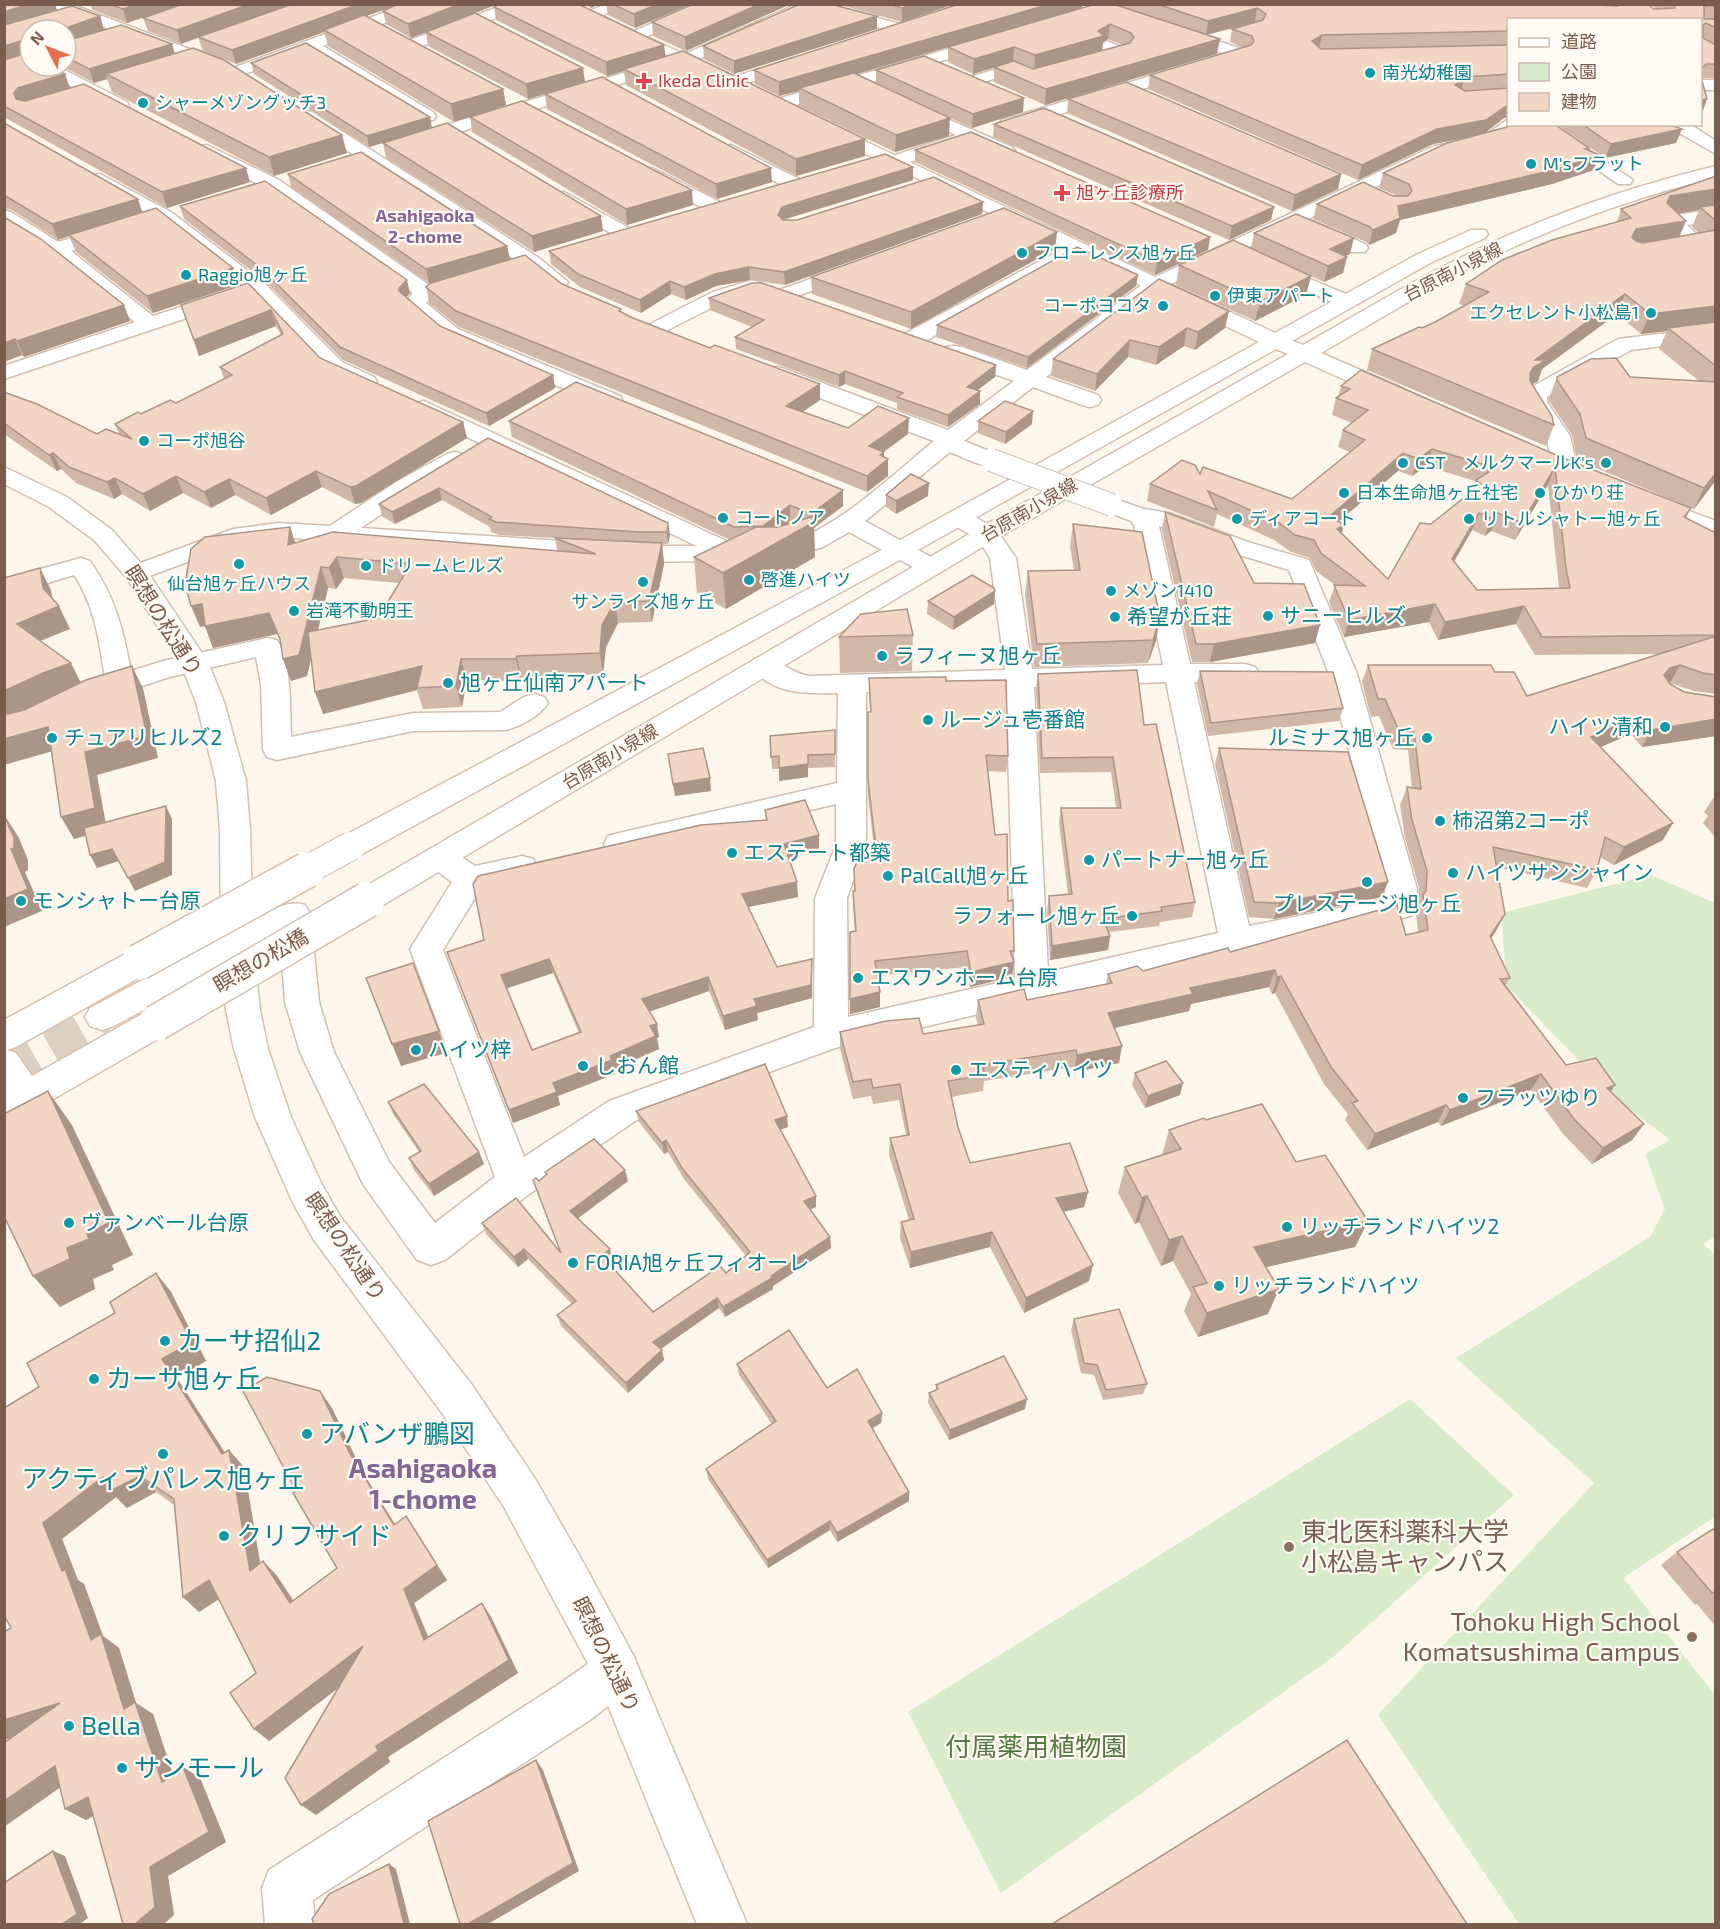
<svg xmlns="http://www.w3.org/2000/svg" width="1720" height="1929" viewBox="0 0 1720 1929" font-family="'Exo 2','Noto Sans JP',sans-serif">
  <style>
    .green { fill: #d8ecc9 }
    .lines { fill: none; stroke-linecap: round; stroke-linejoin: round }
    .secondary-tunnel { stroke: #dcd0c4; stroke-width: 35; stroke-dasharray: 35 18; stroke-linecap: butt }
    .street-casing { stroke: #d1beb0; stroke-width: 3 }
    .secondary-casing { stroke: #d6c0b0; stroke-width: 3 }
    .street { fill: #fff; fill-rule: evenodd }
    .secondary { fill: #fff; fill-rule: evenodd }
    .street-bridge-casing { stroke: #d1beb0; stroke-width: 24; stroke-linecap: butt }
    .secondary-bridge-far1-casing { stroke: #d6c0b0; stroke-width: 30; stroke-linecap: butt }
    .secondary-bridge-casing { stroke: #d6c0b0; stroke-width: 38; stroke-linecap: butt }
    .street-bridge { stroke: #fff; stroke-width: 22 }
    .secondary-bridge-far1 { stroke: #fff; stroke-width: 28 }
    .secondary-bridge { stroke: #fff; stroke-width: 35 }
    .wall { fill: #d1b7a8; fill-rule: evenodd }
    .shaded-wall { fill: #aa9588 }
    .building { fill: #f3d5c3; stroke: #aa9588; stroke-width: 1.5; fill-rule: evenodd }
    .culture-dot { fill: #0f9aa8; stroke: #fffaf3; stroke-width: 2 }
    .health-dot { fill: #e0444e; stroke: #fffaf3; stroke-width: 2 }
    .education-dot { fill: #8d6e63; stroke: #fffaf3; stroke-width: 2 }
    .labels { text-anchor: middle; stroke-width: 4.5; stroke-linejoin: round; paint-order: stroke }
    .far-culture-label { font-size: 18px; fill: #0d838f; stroke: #fffaf3; text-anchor: start }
    .far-health-label { font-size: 18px; fill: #be3a42; stroke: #fffaf3; text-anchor: start }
    .far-neighbourhood-label { font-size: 18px; font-weight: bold; fill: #846695; stroke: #fffaf3 }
    .far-street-label { font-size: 18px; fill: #7a5c4d; stroke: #fffaf3 }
    .culture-label { font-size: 21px; fill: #0d838f; stroke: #fffaf3; text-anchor: start }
    .street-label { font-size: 21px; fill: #7a5c4d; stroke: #fffaf3 }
    .near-culture-label { font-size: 26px; fill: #0d838f; stroke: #fffaf3; text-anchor: start }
    .near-education-label { font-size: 26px; fill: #785e54; stroke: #fffaf3; text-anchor: start }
    .near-park-label { font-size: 26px; fill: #537a41; stroke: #fffaf3 }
    .near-neighbourhood-label { font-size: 27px; font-weight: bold; fill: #846695; stroke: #fffaf3 }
  </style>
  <rect width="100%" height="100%" fill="#fdf6ec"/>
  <g class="green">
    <polygon points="1651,875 1715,903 1716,1236 1703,1244 1716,1256 1716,1516 1623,1578 1715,1695 1715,1924 1519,1924 1378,1715 1594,1483 1456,1358 1650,1237 1665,1209 1645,1154 1670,1140 1615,1098 1507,986 1501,913"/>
    <polygon points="1410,1399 1514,1495 1333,1657 1001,1893 908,1712"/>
  </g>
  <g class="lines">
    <polyline class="secondary-tunnel" points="4,1073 102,1017"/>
    <defs>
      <g id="street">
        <polygon points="49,4 71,4 229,64 231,67 229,70 217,70 51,7"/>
        <polygon points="407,4 430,4 428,7 323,46 433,112 436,116 433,120 421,120 309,51 242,75 236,77 228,72 230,69"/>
        <polygon points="506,4 528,4 526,7 417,48 405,48 403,45 405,42"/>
        <polygon points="605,4 626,4 595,19 590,21 582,16 585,13"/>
        <polygon points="698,4 719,4 639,40 633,42 625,37 627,34"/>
        <polygon points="797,4 818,4 690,63 416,145 404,145 401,141 404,137 678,57"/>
        <polygon points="1081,4 1105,4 1248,51 1250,54 1248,57 1014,128 1002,128 999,124 1002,120 1225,54 1083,7"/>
        <polygon points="832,6 908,26 911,29 903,34 827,14 824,11 827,8"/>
        <polygon points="992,36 1000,41 998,44 783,109 771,109 769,105 771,101"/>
        <polygon points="1107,41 1128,50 1130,53 1128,56 1089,67 1083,65 1081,62 1083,59 1107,52 1099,46"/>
        <polygon points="797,57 803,59 805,62 803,65 733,88 725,83 727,79"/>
        <path d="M1014,64L1042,73L1044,76C1034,88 1025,76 1014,75C1005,74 982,83 972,86L964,81L966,78Z"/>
        <polygon points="37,66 57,66 127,102 129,106 127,110 115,110 39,69"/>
        <rect x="1700" y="80" width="16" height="10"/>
        <polygon points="908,102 1012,147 1015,151 1012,155 1006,156 967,140 964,144 901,165 889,165 886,161 889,157 956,135 902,111 900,107 902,103"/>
        <polygon points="306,111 312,112 539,258 568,282 565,286 551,286 525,266 300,120 297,116 300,112"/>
        <path d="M1508,119V124H1519C1501,148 1472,149 1445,154L1161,289L1046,377L1098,395L1101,400L1098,405L1090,407L1082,405L1033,387L964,441L999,455L1003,460L999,465C983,469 965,458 950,452L865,521L940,562L944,567L940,572L931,575L922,572L849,532L823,547L779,560L640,562L278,537L238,543L136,581L127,578L123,573L127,568L233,529L278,523L330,526L396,482L447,454L455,452L463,454L467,459L463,464L414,492L361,528L640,546H697L416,413L413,408L416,403L424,401L735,545C749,545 763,546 777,544C829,538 894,473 934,441L769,379L766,374L769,369L777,367L785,369L948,430L1014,381L946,357L943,352L946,347L954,346L962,347L1027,370L1147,281L1434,146L1483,137Z"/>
        <polygon points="1531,124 1551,124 1633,180 1630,184 1618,184"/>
        <polygon points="1676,124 1690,124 1716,141 1716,154 1681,134 1665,137 1659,136 1656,132 1659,128"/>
        <polygon points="207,145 279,180 429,285 471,273 478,275 481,279 478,283 433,296 426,303 458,329 620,396 623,401 620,406 612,408 604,406 444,337 404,303 413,293 265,188 201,154 198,150 201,146"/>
        <polygon points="731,145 803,181 805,185 803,189 789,189 725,154 722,150 725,146"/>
        <polygon points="652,168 722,203 724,207 722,211 708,211 646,177 643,173 646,169"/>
        <path d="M100,174L171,212L265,284L342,362L374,377L377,382L374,387C333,397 278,318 251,293C205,250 147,214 94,183L91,179L94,175Z"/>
        <polygon points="564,192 631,229 634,233 631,237 617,237 557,202 555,198 557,194"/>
        <polygon points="1716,209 1716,221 1687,225 1708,245 1705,249 1667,256 1660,254 1657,250 1660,246 1683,242 1661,221 1664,217"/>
        <polygon points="4,210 11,212 58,242 114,225 121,227 124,231 121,235 71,251 153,316 225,293 232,295 235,299 232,303 4,379 4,366 135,322 49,253 4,225"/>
        <polygon points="1313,221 1365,244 1368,248 1365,252 1351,252 1306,231 1303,227 1306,223"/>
        <polygon points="1075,242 1082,244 1085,248 1082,252 922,343 914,344 906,343 903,338 906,333"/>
        <polygon points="1267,261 1353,297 1356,301 1353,305 1346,307 1339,305 1260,271 1257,267 1260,263"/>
        <polygon points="853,264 860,266 863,270 860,274 786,300 779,298 776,294 779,290"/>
        <polygon points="752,280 759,282 762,286 759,290 727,300 662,333 655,335 648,333 644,329 648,325 713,292"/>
        <polygon points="1716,327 1716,339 1631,350 1547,397 1547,402 1570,436 1577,468 1573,473 1565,475 1557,473 1553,468 1546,436 1525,402 1525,394 1528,389 1618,339"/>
        <path d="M1112,498L1144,509L1169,513L1248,542L1309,560L1357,674L1417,889L1416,908L1411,916L1236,953L835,1048L635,1121L529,1194L445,1260L431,1265L417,1260L363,1184L300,1052L285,1002L280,935L237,956L225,953L221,944L225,935C247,924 282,897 305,905L310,913L319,1002L334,1052L389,1162L435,1223L495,1177L410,949L452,882L430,866L425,858L430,850C449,844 460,856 475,866L522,856L533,859L538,867L533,875L481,888L443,950L524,1157L609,1101L814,1027L815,898L836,845V804L619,855L608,852L604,844L608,836L619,833L837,783L838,693C807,694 770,695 750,665L754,659C777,653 788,674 811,676L1005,670L990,558L978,539L950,523L947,518L950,513L959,511L968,513L996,529L1016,558L1032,669L1163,665L1134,525L1131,521L1103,510L1100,505L1103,500ZM1159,526L1230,552L1289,570L1329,674L1385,889V899L1249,926L1194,682H1245L1255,679L1259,673L1255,667L1245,664H1190ZM1166,682L1218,933L1048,972L1034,687ZM1006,687L1015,979L848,1017L847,898L866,845V692Z"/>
        <path d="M81,558L90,561C115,597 123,628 131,671L163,661L267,638L277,640C292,664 290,709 291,737L413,713L500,712L524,697L534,694L544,697L548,703C540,716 521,726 506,730L413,731L277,760L267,757L263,750L261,684L256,657L170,677L120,693L110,690L106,684C100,647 96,607 74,575L4,596V579Z"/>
        <polygon points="617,1648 633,1655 640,1671 633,1687 590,1720 313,1900 315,1924 265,1924 262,1888 269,1870 556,1686 601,1655"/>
      </g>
      <g id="secondary">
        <polygon points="556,4 576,4 720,71 722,74 720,77 708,77"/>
        <path d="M826,123L1275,333L1418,254L1471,230H1485L1488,234L1485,238L1432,262L1292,341L1303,345C1352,318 1400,288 1450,263C1534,220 1624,188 1716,166V177C1629,199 1543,230 1464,271C1415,297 1368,326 1321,353L1404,389L1407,394L1404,399L1396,401L1388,399L1305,362L996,539L378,908L367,912L356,908L351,900L356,892L978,529L1288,354L1276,349L909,555L362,854L351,857L340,854L336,846L340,838L891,545L1259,342L820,132L817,128L820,124Z"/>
        <polygon points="4,467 67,497 112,530 145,568 208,662 224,702 246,781 250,829 253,944 260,1010 268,1049 291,1117 321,1183 340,1216 472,1385 534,1477 583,1562 633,1655 747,1924 697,1924 600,1686 504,1507 442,1413 314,1240 293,1203 255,1117 234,1049 226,1010 223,967 114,1026 102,1030 90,1026 85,1017 90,1008 221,938 220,829 216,781 196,702 180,662 126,577 94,540 49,507 4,484"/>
        <polygon points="1644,494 1716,521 1716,537 1635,506 1632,501 1635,496"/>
        <polygon points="139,949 151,953 155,962 151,971 16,1047 7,1050 16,1053 32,1076 144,1013 156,1010 168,1013 173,1023 168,1033 17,1120 4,1125 4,1020 127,953"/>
      </g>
    </defs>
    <use href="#street" class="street-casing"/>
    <use href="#secondary" class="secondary-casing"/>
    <use href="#street" class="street"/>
    <use href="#secondary" class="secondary"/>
    <defs>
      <polyline id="street-bridge" points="991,460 1112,505"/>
      <polyline id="secondary-bridge-far1" points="305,871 351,846"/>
      <g id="secondary-bridge">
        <polyline points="139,962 307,870"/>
        <polyline points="156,1023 367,900"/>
      </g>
    </defs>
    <use href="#street-bridge" class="street-bridge-casing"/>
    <use href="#secondary-bridge-far1" class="secondary-bridge-far1-casing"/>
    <use href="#secondary-bridge" class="secondary-bridge-casing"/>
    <use href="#street-bridge" class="street-bridge"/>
    <use href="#secondary-bridge-far1" class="secondary-bridge-far1"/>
    <use href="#secondary-bridge" class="secondary-bridge"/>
  </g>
  <g class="wall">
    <polygon points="4,4 55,4 57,10 100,16 104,30 172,44 175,54 347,153 274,176 112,92 107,79 94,83 62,66 66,66 66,30 30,30 30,66 250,182 167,208 4,117"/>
    <polygon points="87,4 182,4 127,23 93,10 90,5"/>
    <polygon points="293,4 498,4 461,19 585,82 528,99 428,46 426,32 411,38 386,24 383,11 391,7 366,16 503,89 506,105 454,122 328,46 324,32 236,64 203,51 198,37 181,44 148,31 143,18 220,30"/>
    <polygon points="583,4 599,4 591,8"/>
    <polygon points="606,4 691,4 635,28 608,15"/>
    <polygon points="693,4 686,51 653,36 652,22"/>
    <polygon points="837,4 954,4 902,22"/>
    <polygon points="959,4 1083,4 1082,8 856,74 949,136 895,152 799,106 799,91 779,96 755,84 754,70"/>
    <path d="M1114,4H1580L1654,9H1656L1650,4H1716V78H1701L1702,114H1701V20H1509V45L1320,49L1509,45V117L1504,118L1484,134L1589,148L1588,150L1594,170L1552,184L1400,220L1396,233L1369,245L1366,242L1313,219L1317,204L1398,196L1379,188L1383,173L1472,137L1433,144L1358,180L1148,89L1150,75L1244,48L1230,42L1232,29L1255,22L1206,35L1217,54L1045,105L994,82V67L973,74L948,62V47ZM1108,39L1123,45L1102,51L1103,42Z"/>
    <polygon points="494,7 665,57 865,156 796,176 626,85 624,71 607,76 496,20"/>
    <polygon points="877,16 877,29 734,74 704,59 703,46"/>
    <polygon points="251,63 432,128 603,231 534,252 386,158 383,143 369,147 254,74"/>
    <polygon points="876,70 1023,112 972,128 876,83"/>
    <polygon points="545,94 772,182 717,199 547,109"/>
    <polygon points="1068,99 1341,174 1338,189 1292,211 1067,113"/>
    <polygon points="470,117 693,205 627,225 472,132"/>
    <polygon points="4,123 143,212 238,285 153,313 76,252 69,236 58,240 12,210 5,208"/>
    <polygon points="994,124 1274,207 1271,220 1229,240 993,137"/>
    <polygon points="1556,124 1668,124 1676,143 1605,158"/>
    <polygon points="915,150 1210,237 1208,250 1155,275 915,162"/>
    <polygon points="913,167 913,180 783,220 797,220 983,202 982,214 785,285 750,280 716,286 686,300 671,294 641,313 580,287 551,264 549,251"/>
    <polygon points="288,174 507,246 510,259 429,283 291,187"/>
    <path d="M1716,176V480L1694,509L1577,460L1572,435L1549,401V398L1557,377H1630L1699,381L1659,349L1667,331L1641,334L1617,314L1542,369L1538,381L1532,384L1554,425L1546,446L1367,370L1372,349L1435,322L1465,306L1459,304L1466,284L1617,222L1621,209ZM1699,210L1692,227L1699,233L1680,237L1678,213Z"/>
    <polygon points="180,206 410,293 406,297 440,326 553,375 555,388 489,426 343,360 266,282 184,219"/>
    <polygon points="4,217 124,305 130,321 24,357 22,355 4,362"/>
    <polygon points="1057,232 1055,249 911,329 812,294 811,277"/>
    <polygon points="1254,233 1350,254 1345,256 1347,257 1343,273 1324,282 1311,276 1306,295 1255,321 1176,285 1179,265 1251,248"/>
    <polygon points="1138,275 1136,286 1027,368 936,337 937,325"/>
    <polygon points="1159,279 1225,328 1195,350 1184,346 1156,365 1128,357 1095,391 1051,376 1053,359"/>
    <polygon points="248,283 320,358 463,422 467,438 361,503 355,504 322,487 271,515 235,495 211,508 183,493 150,511 122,494 114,499 76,483 61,469 57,471 4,434 4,392 97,434 119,434 115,424 141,414 176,403 224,379 220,367 281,335 276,326 199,356 181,305"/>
    <polygon points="562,284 621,309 622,312 633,318 710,348 820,384 820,400 803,412 848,428 908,434 884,452 884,457 888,459 888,476 867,492 459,327 429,303 426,287"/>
    <polygon points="709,298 996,365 995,377 977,390 980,404 948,427 897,409 897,403 845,384 839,387 736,349 735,337 752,327 710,310"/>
    <path d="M1341,386L1563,458L1691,508L1686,518L1716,533V694L1694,691L1670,683L1684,692L1716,697V736L1642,747L1631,734L1600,747L1663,840L1614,865L1600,857L1597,870L1587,888L1497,867L1496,931L1491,939L1510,978L1506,985L1566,1065L1611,1092L1644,1124L1632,1140L1592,1164L1564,1135L1531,1090L1441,1126L1438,1122L1367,1150L1345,1120L1348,1114L1324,1084L1275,993L1272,994L1269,987L1191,1004L1189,1011L1115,1028L1119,1063L1074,1072L1073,1067L984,1081L983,1091L951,1097L958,1127L970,1163L1088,1192L1084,1207L1064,1212L1089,1281L1024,1313L990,1247L910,1268L900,1238L901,1222L909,1220L889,1155L890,1138L906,1135L899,1100L873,1104L871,1096L853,1099L840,1049V1032L923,1034L978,1025L976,1017L978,1000H1027L1106,984L1108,974L1143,971L1230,952L1406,935L1418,932L1416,913L1418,907L1419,888L1405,838L1400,805L1407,787L1412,788L1408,750L1393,749L1379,716L1371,717L1362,682L1368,665L1495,672L1527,696L1660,654L1535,655L1516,624L1438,640L1429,622L1344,637L1329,602L1335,585L1316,571L1310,558L1291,552L1274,540L1217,514L1214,527L1147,501L1150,484L1200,474L1292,499L1350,452L1338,447L1343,430L1352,423L1332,415L1336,398L1338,396ZM1426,466L1475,481L1472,491L1431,524L1388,579L1342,533L1338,522L1398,471L1412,476ZM1548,485L1559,588L1477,590L1454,561L1472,530L1485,536L1491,531L1515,540Z"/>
    <polygon points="509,421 843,506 814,528 815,557 726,609 697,593 694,557 730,540 512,437"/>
    <polygon points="978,421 1032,424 1005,444 978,433"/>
    <path d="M488,438L668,523L670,535L668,544H662L664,564L652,622L618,623L606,647L603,674L521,678V681L467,680L462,707L423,709L417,690L323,714L311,659L307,676L291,681L283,659L280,640L277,634L213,648L205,626L200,627L290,527L295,543L557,550L555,538L499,535L491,532L490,527L442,500L395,524L382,516L379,504ZM344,578L399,583L378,618L318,630L328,588L336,589Z"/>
    <polygon points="886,495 928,496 896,514 886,507"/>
    <polygon points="1165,512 1254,583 1315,643 1210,662 1192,662 1162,530"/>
    <polygon points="1073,524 1156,641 1148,663 1034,667 1025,594 1028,571 1074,570 1070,547"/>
    <polygon points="928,601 994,604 953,630 927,614"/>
    <polygon points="913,635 912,671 840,673 839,637"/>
    <polygon points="1200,671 1343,708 1339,721 1208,736 1197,684"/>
    <polygon points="1038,674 1144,725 1195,902 1192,917 1160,922 1159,926 1109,932 1110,936 1108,950 1050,960 1047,911 1049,896 1068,894 1059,823 1061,808 1116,808 1111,772 1040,773 1036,689"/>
    <polygon points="869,678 946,681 1008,756 1006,772 988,771 995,835 1008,901 1014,951 1013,960 1014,962 1012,977 970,987 966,967 877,976 880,992 880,1007 850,1014 850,932 855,931 853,906 853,891 854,891 854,869 874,848 868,795 868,712 870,712"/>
    <polygon points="835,730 835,767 808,768 808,777 779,781 779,769 772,769 770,736"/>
    <polygon points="1219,748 1388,882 1382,897 1274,919 1249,917 1215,764"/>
    <polygon points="1716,794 1716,838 1703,823 1708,816 1704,812"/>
    <path d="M765,810L819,850L788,857L798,897L748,907L777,967L812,959V998L757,1013L758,1020L725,1030L709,991L649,1012L659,1037L657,1038L659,1049L614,1069L615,1074L558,1096L560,1105L513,1123L447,952L484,940L766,820ZM553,973L579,1033L532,1050L507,988Z"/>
    <polygon points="1135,1073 1180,1095 1145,1108 1132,1085"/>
    <polygon points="388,1102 479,1152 484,1164 434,1196 414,1170 409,1158 419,1152 393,1114"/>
    <polygon points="636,1111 788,1127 780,1130 816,1207 810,1209 830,1237 831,1248 773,1286 773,1289 725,1317 719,1308 661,1349 664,1360 628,1393 561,1326 557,1315 572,1304 528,1259 518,1267 486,1234 482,1223 560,1251 533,1180 539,1181 546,1175 545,1172 628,1181 578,1218 610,1249 612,1260 608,1263 653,1312 726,1273 746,1256 684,1179 668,1152 664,1154 639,1122"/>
    <polygon points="1206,1120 1296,1162 1368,1221 1355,1247 1266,1267 1268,1314 1198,1337 1184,1311 1191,1294 1173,1261 1161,1266 1139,1222 1135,1224 1118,1193 1125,1167 1162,1155 1169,1130"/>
    <polygon points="156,1273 171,1292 206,1361 177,1378 225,1453 244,1467 260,1563 263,1561 277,1576 293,1600 337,1568 296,1491 320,1391 332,1408 362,1471 395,1524 447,1580 414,1603 428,1637 482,1603 491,1617 518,1673 388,1757 390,1762 316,1815 338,1688 269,1741 256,1673 219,1599 199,1612 183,1597 174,1505 156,1492 127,1508 116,1497 62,1539 78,1580 84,1584 103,1636 119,1648 136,1703 153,1714 173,1774 183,1767 200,1778 226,1842 168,1876 174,1915 93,1816 86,1820 65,1809 60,1788 13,1737 4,1740 4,1632 11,1628 6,1617 39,1387"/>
    <polygon points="1074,1319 1147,1384 1143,1394 1103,1400 1094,1375 1081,1373 1071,1330"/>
    <polygon points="737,1364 827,1388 882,1413 881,1423 872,1428 909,1501 837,1542 830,1530 768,1568 708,1479 706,1469 772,1424 739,1375"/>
    <polygon points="936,1385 1025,1409 949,1440 928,1403 929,1393 936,1390"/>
    <polygon points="1716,1532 1716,1627 1697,1604 1695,1605 1661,1565 1677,1552"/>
  </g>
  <g class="shaded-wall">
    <polygon points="29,4 55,4 57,11 4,27 4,12"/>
    <polygon points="137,4 182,4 127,23 123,9"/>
    <polygon points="250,4 292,4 181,44 177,30"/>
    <polygon points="359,4 399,4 326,31 324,30 324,32 236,64 232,50"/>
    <polygon points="460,4 498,4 411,38 408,24"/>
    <polygon points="591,4 599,4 591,8"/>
    <polygon points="658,4 691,4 635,28 634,14"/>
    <polygon points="760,4 791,4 686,51 685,37"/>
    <polygon points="914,4 954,4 902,22 902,8"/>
    <polygon points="1050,4 1083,4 1082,8 802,90 799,88 799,91 779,96 779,82"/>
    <polygon points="1257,8 1255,22 1206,35 1208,21"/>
    <polygon points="100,16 104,30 66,43 66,30 60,30 60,29"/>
    <polygon points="877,16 877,29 734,74 734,61"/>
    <polygon points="1110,24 1108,39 1103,42 1102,51 1034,70 1035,55 1098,31"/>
    <polygon points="1322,35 1319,49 1312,41"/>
    <polygon points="1220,39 1217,54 1045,105 1046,89"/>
    <polygon points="24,40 29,54 4,62 4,46"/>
    <polygon points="172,44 176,58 106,74 107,79 94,83 89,69"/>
    <polygon points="664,45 666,58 624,69 624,71 607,76 606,62"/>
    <polygon points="1014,47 1013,62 973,74 974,59"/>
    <polygon points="583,68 585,82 528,99 526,84"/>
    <polygon points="65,74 70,88 22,113 14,93 18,88"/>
    <polygon points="1465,77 1461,91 1455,85"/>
    <polygon points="503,89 506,105 454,122 451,104"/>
    <polygon points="1024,98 1023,112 972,128 973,114"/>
    <polygon points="1707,99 1702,114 1701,114 1701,100"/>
    <polygon points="1509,104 1509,117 1504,118 1482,135 1433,144 1358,180 1362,165 1437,129"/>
    <polygon points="430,117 432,128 369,147 367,136"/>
    <polygon points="950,118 949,136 895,152 896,135"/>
    <polygon points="1682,129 1676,143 1605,158 1611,144"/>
    <polygon points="342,135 347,153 274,176 269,157"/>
    <polygon points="865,139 865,156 796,176 796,159"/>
    <polygon points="1589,148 1584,160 1599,155 1594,170 1552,184 1400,220 1396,233 1369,245 1373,230 1398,206"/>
    <polygon points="913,167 913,180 782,220 778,215 782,207"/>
    <polygon points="246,168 250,182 167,208 162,192"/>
    <polygon points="771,168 772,182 717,199 716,184"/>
    <polygon points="1341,174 1338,189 1292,211 1295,195"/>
    <polygon points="1716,189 1716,208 1700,207 1699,210 1662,216 1670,196"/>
    <polygon points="692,190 693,205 627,225 626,209"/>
    <polygon points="138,199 143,214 69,235 69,236 58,240 52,224"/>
    <polygon points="983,202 982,214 785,285 784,272"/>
    <polygon points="1274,207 1271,220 1229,240 1232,226"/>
    <polygon points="601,216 603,231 534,252 532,236"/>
    <polygon points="1686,221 1678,240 1624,256 1632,237 1636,229"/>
    <polygon points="1057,232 1055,249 911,329 911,312"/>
    <polygon points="1210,237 1208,250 1155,275 1157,262"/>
    <polygon points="1354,238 1350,254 1326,265 1330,249"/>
    <polygon points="507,246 510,259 429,283 426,269"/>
    <polygon points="1347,257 1343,273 1324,282 1328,266"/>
    <polygon points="749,267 750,280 716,286 686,300 684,287 715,274"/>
    <polygon points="233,268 238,285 153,313 147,296"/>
    <polygon points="1138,275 1136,286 1027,368 1028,357"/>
    <polygon points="1311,276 1306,295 1255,321 1260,302"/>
    <polygon points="407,280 410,293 402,302 403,305 399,288"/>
    <polygon points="670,281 671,294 641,313 640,300"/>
    <polygon points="1625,294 1617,314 1542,369 1538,381 1526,388 1535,360"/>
    <polygon points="124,305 130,321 24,357 17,341"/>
    <polygon points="1716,306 1716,325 1668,328 1667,331 1641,334 1650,314"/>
    <polygon points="271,310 276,326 199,356 194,340"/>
    <polygon points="1229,311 1225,328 1195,350 1198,332"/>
    <polygon points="1187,328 1184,346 1156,365 1159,347"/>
    <polygon points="15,339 22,355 4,362 4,343"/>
    <polygon points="1130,340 1128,357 1095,391 1097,374"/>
    <polygon points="996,365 995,377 966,399 967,387"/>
    <polygon points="845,371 845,384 839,387 839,375"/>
    <polygon points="553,375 555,388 489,426 486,413"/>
    <polygon points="820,384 820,400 787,422 786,406"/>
    <polygon points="980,391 980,404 948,427 948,415"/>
    <polygon points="1033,411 1032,424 1005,444 1006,432"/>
    <polygon points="909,418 908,434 869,462 869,446"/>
    <polygon points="463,422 467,438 361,503 355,504 350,487"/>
    <polygon points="1432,449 1426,466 1412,476 1418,459"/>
    <polygon points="884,452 884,462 888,459 888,476 867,492 867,476 880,455"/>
    <polygon points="53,453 61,469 57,471 49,455"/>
    <polygon points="1403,453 1398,471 1325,533 1330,516"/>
    <polygon points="1555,467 1548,485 1515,540 1522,523"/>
    <polygon points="316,471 322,487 271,515 266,498"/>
    <polygon points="1716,473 1716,480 1694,509 1704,488"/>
    <polygon points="176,476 183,493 150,511 143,494"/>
    <polygon points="115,478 122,494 114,499 107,482"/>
    <polygon points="229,479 235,495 211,508 204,492"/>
    <polygon points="929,483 928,496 896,514 896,501"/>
    <polygon points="439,488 442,500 395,524 392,512"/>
    <polygon points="843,490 843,506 814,528 815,557 726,609 723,573 811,523 811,514"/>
    <polygon points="790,505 790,521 764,542 763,526"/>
    <polygon points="1479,513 1472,530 1446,576 1452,559"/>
    <polygon points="1498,513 1491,531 1485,536 1491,518"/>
    <polygon points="668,523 670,535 668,544 667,532"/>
    <polygon points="1344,525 1339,543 1337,529"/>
    <polygon points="290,527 297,548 288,545"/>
    <polygon points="662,543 664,564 652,622 649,601"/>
    <polygon points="337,557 344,578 336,589 329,568"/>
    <polygon points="321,567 328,588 307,676 291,681 283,659"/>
    <polygon points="40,568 51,590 54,608 59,606 70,629 28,646 17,624 43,588"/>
    <polygon points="995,591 994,604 953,630 954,617"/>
    <polygon points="615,602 618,623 606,647 603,674 600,653 602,625"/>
    <polygon points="202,604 269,613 277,634 213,648 205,626 200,627 191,606"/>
    <polygon points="1435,604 1429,622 1344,637 1349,620"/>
    <polygon points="1524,606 1516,624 1438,640 1445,622"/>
    <polygon points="1160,618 1156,641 1148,663 1153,640"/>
    <polygon points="1320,625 1315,643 1210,662 1214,644"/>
    <polygon points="517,656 521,678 521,681 516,659"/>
    <polygon points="461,659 467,680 462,707 456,686"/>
    <polygon points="71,663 82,685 55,695 11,717 4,724 4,691 43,673"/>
    <polygon points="1680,665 1670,683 1660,686 1664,675 1670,668"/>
    <polygon points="132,666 143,688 158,758 97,775 107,830 74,839 61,817 85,752"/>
    <polygon points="422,666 417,688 417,690 323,714 315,692"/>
    <polygon points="1640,716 1631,734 1582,755 1591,737"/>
    <polygon points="1716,719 1716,736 1642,747 1651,730"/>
    <polygon points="48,727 60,749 4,765 4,739"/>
    <polygon points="808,755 808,777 779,781 779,768"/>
    <polygon points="710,778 711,791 675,796 673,784"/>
    <polygon points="166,806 172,819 172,875 135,891 128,878"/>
    <polygon points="5,816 19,838 28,860 28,870 25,872 42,911 4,927 4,899 11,849"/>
    <polygon points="1673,823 1663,840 1614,865 1624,847"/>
    <polygon points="819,835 819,850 785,858 784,844"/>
    <polygon points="112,849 119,861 97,868 90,855"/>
    <polygon points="797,882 798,897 743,908 742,894"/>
    <polygon points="1388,882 1382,897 1274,919 1279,903"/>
    <polygon points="1505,914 1496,931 1481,953 1490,936"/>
    <polygon points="1110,936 1108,950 1050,960 1052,946"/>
    <polygon points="549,959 553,973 505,989 501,975"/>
    <polygon points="812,959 812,998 757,1013 758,1020 725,1030 723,1016 754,999"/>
    <polygon points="1014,962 1012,977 970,987 971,972"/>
    <polygon points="1275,970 1269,987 1191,1004 1189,1011 1105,1030 1108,1013 1190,988"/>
    <polygon points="1281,976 1275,993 1272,994 1277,977"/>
    <polygon points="708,977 709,991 645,1013 642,999"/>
    <polygon points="880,992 880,1007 850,1014 850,999"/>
    <polygon points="657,1024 659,1037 657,1038 659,1049 614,1069 615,1074 558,1096 560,1105 513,1123 509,1110 553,1083 610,1056 650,1026"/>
    <polygon points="439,1031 446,1053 401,1066 392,1044"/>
    <polygon points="1122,1046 1119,1063 1074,1072 1077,1055"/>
    <polygon points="1541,1074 1531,1090 1441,1126 1450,1110"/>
    <polygon points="1183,1083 1180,1095 1145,1108 1148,1096"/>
    <polygon points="1615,1085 1604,1102 1607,1088"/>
    <polygon points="48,1091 72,1125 133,1255 112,1265 114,1270 93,1279 95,1289 60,1307 33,1276 67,1248"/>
    <polygon points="1446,1105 1438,1122 1367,1150 1375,1134"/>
    <polygon points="787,1116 788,1127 776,1131 775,1120"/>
    <polygon points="1644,1124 1632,1140 1592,1164 1603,1148"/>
    <polygon points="666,1140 668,1152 664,1154 662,1143"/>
    <polygon points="479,1152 484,1164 434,1196 429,1184"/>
    <polygon points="625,1170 628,1181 573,1222 570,1211"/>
    <polygon points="1088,1192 1084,1207 1053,1214 1056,1198"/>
    <polygon points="816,1196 816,1207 805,1212 804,1201"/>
    <polygon points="1147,1196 1139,1222 1135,1224 1142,1198"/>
    <polygon points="1368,1221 1355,1247 1244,1272 1254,1247"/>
    <polygon points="992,1232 990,1247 910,1268 911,1252"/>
    <polygon points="1182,1236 1173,1261 1161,1266 1169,1240"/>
    <polygon points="830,1237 831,1248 773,1286 773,1289 725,1317 723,1307"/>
    <polygon points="524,1249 528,1259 518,1267 514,1257"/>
    <polygon points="610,1249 612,1260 604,1267 602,1256"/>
    <polygon points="1093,1265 1089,1281 1024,1313 1026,1298"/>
    <polygon points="156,1273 171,1292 206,1361 177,1378 232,1464 229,1450 244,1467 264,1586 250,1571 222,1454 162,1359"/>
    <polygon points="1279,1289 1268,1314 1198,1337 1207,1313"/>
    <polygon points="717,1298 719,1308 656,1352 653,1342"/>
    <polygon points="662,1350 664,1360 628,1393 626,1383"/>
    <polygon points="320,1391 332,1408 362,1471 405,1541 350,1454"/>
    <polygon points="1027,1399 1025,1409 949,1440 950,1430"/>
    <polygon points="882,1413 881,1423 868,1431 868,1421"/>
    <polygon points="140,1476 156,1492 127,1508 116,1497 62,1539 78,1580 84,1584 103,1636 119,1648 136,1703 153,1714 179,1793 162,1782 124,1709 91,1640 43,1523 103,1477"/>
    <polygon points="909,1492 909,1501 837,1542 837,1533"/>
    <polygon points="830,1521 830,1530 768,1568 767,1560"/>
    <polygon points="416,1532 447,1580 414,1603 435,1653 424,1640 404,1589"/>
    <polygon points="263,1561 277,1576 304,1617 290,1603"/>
    <polygon points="209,1580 225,1595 199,1612 183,1597"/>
    <polygon points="482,1603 491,1617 518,1673 388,1757 390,1762 316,1815 301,1805 376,1746"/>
    <polygon points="363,1646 375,1660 269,1741 254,1729"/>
    <polygon points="60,1703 80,1715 4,1740 4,1720"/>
    <polygon points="536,1760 543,1770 579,1871 488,1924 468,1924"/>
    <polygon points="55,1766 75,1777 4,1827 4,1801"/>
    <polygon points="183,1767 200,1778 226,1842 168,1876 174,1915 164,1924 135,1924 150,1867"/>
    <polygon points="88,1797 108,1808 86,1820 65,1809"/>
    <polygon points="53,1851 65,1856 88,1918 80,1924 62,1924"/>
    <polygon points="389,1864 396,1869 410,1924 404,1924"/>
  </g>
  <g class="building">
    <polygon points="4,4 29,4 4,12"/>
    <polygon points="109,4 137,4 123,9"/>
    <polygon points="183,4 250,4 177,30 143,18"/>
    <polygon points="293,4 359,4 232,50 198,37"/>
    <polygon points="398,4 460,4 408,24 383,11"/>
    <polygon points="499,4 578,4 664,45 606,62 494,7"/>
    <polygon points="612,4 658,4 634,14"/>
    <polygon points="693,4 760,4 685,37 652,22"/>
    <polygon points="800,4 830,4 877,16 734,61 703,46"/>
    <polygon points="888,4 914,4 902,8"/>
    <polygon points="959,4 1050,4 779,82 754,70"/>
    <polygon points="1096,4 1113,4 1220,39 1046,89 994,67 1014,61 1033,69 1130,43 1134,37 1131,33 1110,24 1098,31 1104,36 1035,55 1014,47 974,59 948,47"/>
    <polygon points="1157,4 1580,4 1617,6 1623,4 1647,4 1654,9 1675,8 1674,4 1716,4 1716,6 1704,6 1704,19 1716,19 1716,28 1706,23 1703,25 1703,38 1716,45 1716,64 1706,64 1703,67 1701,67 1701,20 1509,20 1509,31 1322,35 1312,41 1321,49 1509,45 1509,74 1465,77 1455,85 1465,91 1509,88 1509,104 1486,120 1437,129 1362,165 1150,75 1251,45 1254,41 1252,36 1232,29 1263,20 1266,14 1257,8 1208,21"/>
    <polygon points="72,6 100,16 60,30 30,30 30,66 51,66 65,74 18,88 14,93 16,99 25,101 84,84 246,168 162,192 4,106 4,60 27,53 27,42 24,40 4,46 4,25"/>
    <polygon points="475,13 583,68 526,84 426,32"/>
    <polygon points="364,15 503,89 451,104 324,30"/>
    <polygon points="121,25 172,44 89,69 66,57 66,41"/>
    <polygon points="306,43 430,117 367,136 251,63"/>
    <polygon points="193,48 224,60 342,135 269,157 106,74"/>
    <polygon points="683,51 865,139 796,159 624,69"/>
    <polygon points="924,56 1024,98 973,114 876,70"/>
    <polygon points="854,73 950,118 896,135 799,88"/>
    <polygon points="602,77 771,168 716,184 545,94"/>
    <polygon points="1701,77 1707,99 1701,100"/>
    <polygon points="1126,82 1341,174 1295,195 1068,99"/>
    <polygon points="522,101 692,190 626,209 470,117"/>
    <polygon points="1044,108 1274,207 1232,226 994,124"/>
    <polygon points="4,123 138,199 52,224 4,195"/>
    <polygon points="447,123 601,216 532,236 383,143"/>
    <polygon points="1511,124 1554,124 1589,148 1585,149 1599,155 1558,169 1398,206 1400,218 1373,230 1370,227 1317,204 1363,182 1393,196 1408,196 1412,191 1409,184 1383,173 1447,143 1507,127"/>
    <polygon points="1582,124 1668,124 1682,129 1611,144"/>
    <polygon points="971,132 1210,237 1157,262 915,150"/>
    <polygon points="361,152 507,246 426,269 288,174"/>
    <polygon points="885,154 913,167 782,207 778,215 783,220 797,220 934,177 983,202 784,272 749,267 715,274 684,287 670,281 640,300 578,274 549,251"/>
    <polygon points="1716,176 1716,189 1670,196 1667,203 1686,221 1636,229 1632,237 1636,241 1643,243 1716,230 1716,306 1650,314 1625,294 1535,360 1546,360 1534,367 1530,373 1530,381 1552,416 1554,425 1372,349 1419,327 1422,328 1435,322 1489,292 1466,284 1502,260 1552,240 1631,218 1621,209"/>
    <polygon points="265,181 407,280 399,288 399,291 440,326 553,375 486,413 340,347 262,269 180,206"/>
    <polygon points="1716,205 1716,221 1700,207"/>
    <polygon points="156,208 233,268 147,296 69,235"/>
    <polygon points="1004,208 1057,232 911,312 811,277"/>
    <polygon points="1296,214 1354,238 1330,249 1347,257 1328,266 1254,233"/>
    <polygon points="4,217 41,239 124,305 17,341 15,339 4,343"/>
    <polygon points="1233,240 1311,276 1260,302 1179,265"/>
    <polygon points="1077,247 1138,275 1028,357 937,325"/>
    <polygon points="525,255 562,284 621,309 619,311 633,318 710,348 715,345 820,384 786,406 848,428 878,406 909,418 869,446 884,452 880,455 888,459 867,476 456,311 426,287 431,283"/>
    <polygon points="1159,279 1229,311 1198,332 1187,328 1159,347 1130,340 1097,374 1053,359"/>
    <polygon points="248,283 320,358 463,422 356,486 350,487 316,471 266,498 229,479 204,492 176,476 143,494 115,478 107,482 69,467 53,453 49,455 4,423 4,392 37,404 97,434 106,429 132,439 115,424 138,412 141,414 170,400 176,403 232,375 220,367 283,334 271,310 194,340 181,305"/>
    <polygon points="752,283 762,283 996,365 967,387 980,391 948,415 897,397 903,393 845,371 839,375 735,337 764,320 709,298"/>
    <polygon points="1716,322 1716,366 1668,328"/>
    <polygon points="1616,358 1630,377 1716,382 1716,473 1704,488 1586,438 1580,414 1557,380 1557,377 1591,359"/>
    <path d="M1361,370L1563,458L1691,508L1684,517L1716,533V635L1542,637L1524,606L1445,622L1435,604L1349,620L1334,585L1365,586L1321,553L1314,540L1295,535L1279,523L1208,491L1217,510L1150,484L1182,460L1195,465L1200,474L1203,467L1292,499L1365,440L1343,430L1368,410L1336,398L1350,389L1341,386ZM1432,449L1495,468L1476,480L1481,484L1431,524L1420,523L1388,579L1337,529L1344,525L1330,516L1403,453L1418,459ZM1555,467L1566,568L1570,588L1477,590L1452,559L1479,513L1491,518L1498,513L1522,523Z"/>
    <polygon points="576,382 843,490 811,514 790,505 763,526 734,527 509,421"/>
    <polygon points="1005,401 1033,411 1006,432 978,421"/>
    <polygon points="488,438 668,523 667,532 638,532 496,522 489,519 492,517 439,488 392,512 379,504"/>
    <polygon points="911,474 929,483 896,501 886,495"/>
    <polygon points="1165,512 1230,536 1254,583 1304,584 1320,625 1214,644 1196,644"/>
    <polygon points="811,517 814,522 723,573 694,557 756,527 778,527"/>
    <polygon points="1073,524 1142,532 1160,618 1153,640 1037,644 1028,571 1080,570"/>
    <polygon points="290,527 288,545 333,532 596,554 555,538 662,543 649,601 615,602 602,625 600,653 517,656 516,659 461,659 456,686 417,688 422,666 315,692 308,632 378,618 411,564 337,557 329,568 321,567 299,655 283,659 280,639 269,613 205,626 202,604 191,606 185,584 191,549 205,537"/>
    <polygon points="40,568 43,588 59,606 17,624 71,663 43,673 4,691 4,578"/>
    <polygon points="972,575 994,588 995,591 954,617 928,601"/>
    <polygon points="907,609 913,635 839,637 861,614"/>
    <polygon points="1716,636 1716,675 1703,673 1680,665 1670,668 1664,675 1670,684 1684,692 1716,697 1716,719 1651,730 1640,716 1591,737 1673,823 1624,847 1605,837 1597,870 1493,847 1505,914 1490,936 1510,978 1500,979 1566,1065 1596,1058 1615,1085 1607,1088 1644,1124 1603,1148 1574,1119 1541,1074 1450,1110 1446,1105 1375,1134 1352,1103 1358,1101 1331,1067 1281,976 1277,977 1275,970 1190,988 1193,994 1108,1013 1122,1046 1077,1055 1076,1050 982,1065 985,1075 948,1081 958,1127 970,1163 1070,1143 1088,1192 1056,1198 1093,1265 1026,1298 992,1232 911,1252 901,1222 914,1219 890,1138 909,1135 900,1084 873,1088 871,1079 853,1082 840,1032 886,1021 919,1018 923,1034 984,1024 978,1000 1024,989 1027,1000 1112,983 1108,974 1137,966 1143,971 1228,948 1230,952 1397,905 1406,935 1428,930 1423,895 1426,891 1427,871 1412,820 1407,787 1421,789 1414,732 1399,731 1385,699 1378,699 1368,665 1491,665 1495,672 1514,672 1527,696"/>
    <polygon points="132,666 147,736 85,752 95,808 61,817 48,727 4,739 4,713 8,714 24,710 86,680"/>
    <polygon points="1137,670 1144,725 1156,724 1195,902 1161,907 1162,911 1103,919 1110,936 1052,946 1049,896 1072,894 1061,808 1121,808 1113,757 1042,758 1038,674"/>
    <polygon points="1200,671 1333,672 1343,708 1211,723"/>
    <polygon points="946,677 946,681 1006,680 1008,756 986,755 995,835 1007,834 1008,901 1013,900 1014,951 1010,951 1014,962 971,972 967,951 875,961 880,992 850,999 850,932 856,931 853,891 855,891 854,869 862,849 876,848 868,780 868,712 871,712 869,678"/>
    <polygon points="835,730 835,754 808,755 808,764 779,768 779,756 771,757 770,736"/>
    <polygon points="703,748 710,778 673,784 668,754"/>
    <polygon points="1219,748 1348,752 1388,882 1279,903 1254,902"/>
    <path d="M805,800L819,835L784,844L797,882L742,894L777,967L812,959L811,985L754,999L757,1006L723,1016L708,977L642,999L657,1024L650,1026L656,1036L610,1056L612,1060L553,1083L557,1092L509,1110L447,952L484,940L473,884L478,876L701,825L767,820L765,810ZM549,959L581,1032L532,1050L501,975Z"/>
    <polygon points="166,806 165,862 128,878 112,849 90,855 84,828"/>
    <polygon points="4,815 14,838 14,848 11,849 28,889 4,899"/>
    <polygon points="413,963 439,1031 392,1044 366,978"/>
    <polygon points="1166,1061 1183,1083 1148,1096 1135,1073"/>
    <polygon points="765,1064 787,1116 775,1120 816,1196 804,1201 830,1237 771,1276 772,1278 723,1307 717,1298 653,1342 662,1350 626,1383 557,1315 576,1301 524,1249 514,1257 482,1223 516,1198 561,1253 533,1180 536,1178 539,1181 547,1174 545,1172 594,1139 625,1170 570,1211 610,1249 602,1256 653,1312 720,1266 726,1273 750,1252 682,1168 666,1140 662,1143 636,1111"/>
    <polygon points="424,1084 479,1152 429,1184 409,1158 421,1151 388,1102"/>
    <polygon points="48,1091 109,1223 87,1234 89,1239 67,1248 70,1259 33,1276 4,1216 4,1114"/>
    <polygon points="1262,1104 1296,1162 1325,1155 1368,1221 1254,1247 1279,1289 1207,1313 1193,1287 1207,1283 1182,1236 1169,1240 1147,1196 1142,1198 1125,1167 1181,1149 1169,1130 1204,1118 1206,1120"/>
    <polygon points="156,1273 192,1342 162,1359 222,1454 229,1450 250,1571 263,1561 290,1603 337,1568 293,1493 296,1491 243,1391 267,1377 320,1391 350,1454 394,1525 406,1516 437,1565 404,1589 424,1640 482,1603 509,1660 376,1746 378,1751 301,1805 285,1778 363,1646 254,1729 230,1693 256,1673 209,1580 183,1597 174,1499 140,1476 110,1491 103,1477 43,1523 62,1571 65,1569 91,1640 101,1634 124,1709 135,1702 162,1782 183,1767 209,1832 150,1867 155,1907 135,1924 123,1924 88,1797 65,1809 55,1766 4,1801 4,1743 60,1703 4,1720 4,1632 11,1628 4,1615 4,1408 39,1387 27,1363 115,1313 110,1302"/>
    <polygon points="1119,1309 1147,1384 1106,1390 1097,1365 1084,1363 1074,1319"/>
    <polygon points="789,1330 827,1388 857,1369 882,1413 868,1421 909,1492 837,1533 830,1521 767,1560 706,1469 776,1421 737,1364"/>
    <polygon points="1004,1356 1027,1399 950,1430 929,1393 938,1389 936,1385"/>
    <polygon points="1713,1529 1716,1532 1716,1593 1714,1592 1712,1593 1677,1552"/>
    <polygon points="1347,1740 1467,1924 1052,1924"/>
    <polygon points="536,1760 573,1863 468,1924 460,1924 428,1821"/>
    <polygon points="53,1851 77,1914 62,1924 4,1924 4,1883"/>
    <polygon points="389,1864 404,1924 314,1924 312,1919 329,1894"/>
  </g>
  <g class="culture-dot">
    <circle cx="1370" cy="73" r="6"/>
    <circle cx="143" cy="103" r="6"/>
    <circle cx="1531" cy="164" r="6"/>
    <circle cx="1022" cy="253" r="6"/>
    <circle cx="186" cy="275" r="6"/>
    <circle cx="1215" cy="296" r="6"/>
    <circle cx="1163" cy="306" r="6"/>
    <circle cx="1651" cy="313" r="6"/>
    <circle cx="144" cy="441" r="6"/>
    <circle cx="1403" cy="463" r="6"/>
    <circle cx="1606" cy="463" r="6"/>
    <circle cx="1344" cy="493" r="6"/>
    <circle cx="1540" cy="493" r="6"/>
    <circle cx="723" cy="518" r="6"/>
    <circle cx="1237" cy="519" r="6"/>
    <circle cx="1469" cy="519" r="6"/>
    <circle cx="239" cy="564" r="6"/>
    <circle cx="366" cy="566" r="6"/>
    <circle cx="749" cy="580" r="6"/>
    <circle cx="643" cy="582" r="6"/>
    <circle cx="1111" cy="591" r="6"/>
    <circle cx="294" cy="611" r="6"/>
    <circle cx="1268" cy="616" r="6"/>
    <circle cx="1115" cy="617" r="6"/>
    <circle cx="882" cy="656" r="6"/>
    <circle cx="448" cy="683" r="6"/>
    <circle cx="928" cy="720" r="6"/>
    <circle cx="1665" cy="727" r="6"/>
    <circle cx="52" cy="738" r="6"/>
    <circle cx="1427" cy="738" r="6"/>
    <circle cx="1440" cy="821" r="6"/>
    <circle cx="732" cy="853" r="6"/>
    <circle cx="1089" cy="860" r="6"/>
    <circle cx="1453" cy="873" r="6"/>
    <circle cx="888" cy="876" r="6"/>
    <circle cx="1367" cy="882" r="6"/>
    <circle cx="21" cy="901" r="6"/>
    <circle cx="1132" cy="916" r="6"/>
    <circle cx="858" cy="978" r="6"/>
    <circle cx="416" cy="1050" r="6"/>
    <circle cx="583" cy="1066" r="6"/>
    <circle cx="956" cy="1070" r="6"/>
    <circle cx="1463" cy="1098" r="6"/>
    <circle cx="69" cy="1223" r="6"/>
    <circle cx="1287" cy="1227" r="6"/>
    <circle cx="573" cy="1263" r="6"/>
    <circle cx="1219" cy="1286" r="6"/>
    <circle cx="165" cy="1341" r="6"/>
    <circle cx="94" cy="1379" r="6"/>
    <circle cx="307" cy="1434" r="6"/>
    <circle cx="163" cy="1454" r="6"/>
    <circle cx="224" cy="1536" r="6"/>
    <circle cx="69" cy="1726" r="6"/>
    <circle cx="122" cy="1768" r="6"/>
  </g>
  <g class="health-dot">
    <path d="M641 72h6v6h6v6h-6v6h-6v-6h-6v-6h6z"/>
    <path d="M1059 184h6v6h6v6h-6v6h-6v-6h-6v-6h6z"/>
  </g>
  <g class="education-dot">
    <circle cx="1289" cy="1547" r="6"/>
    <circle cx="1692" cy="1637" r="6"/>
  </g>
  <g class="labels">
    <g class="far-culture-label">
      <text x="1382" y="79">南光幼稚園</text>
      <text x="155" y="109">シャーメゾングッチ3</text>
      <text x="1543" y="170">M'sフラット</text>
      <text x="1034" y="259">フローレンス旭ヶ丘</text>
      <text x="198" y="281">Raggio旭ヶ丘</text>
      <text x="1227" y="302">伊東アパート</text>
      <text x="1151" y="312" text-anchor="end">コーポヨコタ</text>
      <text x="1639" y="319" text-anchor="end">エクセレント小松島1</text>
      <text x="156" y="447">コーポ旭谷</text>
      <text x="1415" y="469">CST</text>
      <text x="1594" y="469" text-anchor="end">メルクマールK's</text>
      <text x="1356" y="499">日本生命旭ヶ丘社宅</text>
      <text x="1552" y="499">ひかり荘</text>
      <text x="735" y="524">コートノア</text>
      <text x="1249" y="525">ディアコート</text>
      <text x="1481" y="525">リトルシャトー旭ヶ丘</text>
      <text x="378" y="572">ドリームヒルズ</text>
      <text x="761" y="586">啓進ハイツ</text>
      <text x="239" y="590" text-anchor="middle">仙台旭ヶ丘ハウス</text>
      <text x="1123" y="597">メゾン1410</text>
      <text x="643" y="608" text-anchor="middle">サンライズ旭ヶ丘</text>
      <text x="306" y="617">岩滝不動明王</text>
    </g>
    <g class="far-health-label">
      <text x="658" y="87">Ikeda Clinic</text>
      <text x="1076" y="199">旭ヶ丘診療所</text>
    </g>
    <g class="far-neighbourhood-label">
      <text x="425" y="222">Asahigaoka<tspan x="425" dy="21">2-chome</tspan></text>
    </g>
    <g class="far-street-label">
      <text transform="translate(1453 272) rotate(-27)" y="6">台原南小泉線</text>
      <text transform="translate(1029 510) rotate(-30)" y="6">台原南小泉線</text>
      <text transform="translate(610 757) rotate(-31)" y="6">台原南小泉線</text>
    </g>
    <g class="culture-label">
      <text x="1280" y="623">サニーヒルズ</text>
      <text x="1127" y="624">希望が丘荘</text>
      <text x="894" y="663">ラフィーヌ旭ヶ丘</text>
      <text x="460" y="690">旭ヶ丘仙南アパート</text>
      <text x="940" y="727">ルージュ壱番館</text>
      <text x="1653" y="734" text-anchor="end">ハイツ清和</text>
      <text x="64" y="745">チュアリヒルズ2</text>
      <text x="1415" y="745" text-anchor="end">ルミナス旭ヶ丘</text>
      <text x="1452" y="828">柿沼第2コーポ</text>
      <text x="744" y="860">エステート都築</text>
      <text x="1101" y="867">パートナー旭ヶ丘</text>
      <text x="1465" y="880">ハイツサンシャイン</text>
      <text x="900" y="883">PalCall旭ヶ丘</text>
      <text x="33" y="908">モンシャトー台原</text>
      <text x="1367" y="911" text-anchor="middle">プレステージ旭ヶ丘</text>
      <text x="1120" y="923" text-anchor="end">ラフォーレ旭ヶ丘</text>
      <text x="870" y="985">エスワンホーム台原</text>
      <text x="428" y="1057">ハイツ梓</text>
      <text x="595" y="1073">しおん館</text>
      <text x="968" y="1077">エスティハイツ</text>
      <text x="1475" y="1105">フラッツゆり</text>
      <text x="81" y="1230">ヴァンベール台原</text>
      <text x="1299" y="1234">リッチランドハイツ2</text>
      <text x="585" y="1270">FORIA旭ヶ丘フィオーレ</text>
      <text x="1231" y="1293">リッチランドハイツ</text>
    </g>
    <g class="street-label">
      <text transform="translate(163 621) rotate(58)" y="7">瞑想の松通り</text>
      <text transform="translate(261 961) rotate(-30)" y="7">瞑想の松橋</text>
      <text transform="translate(345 1247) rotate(56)" y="7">瞑想の松通り</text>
      <text transform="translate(606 1655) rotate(64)" y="7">瞑想の松通り</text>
    </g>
    <g class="near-culture-label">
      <text x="177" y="1350">カーサ招仙2</text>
      <text x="106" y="1388">カーサ旭ヶ丘</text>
      <text x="319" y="1443">アバンザ鵬図</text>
      <text x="163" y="1488" text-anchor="middle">アクティブパレス旭ヶ丘</text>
      <text x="236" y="1545">クリフサイド</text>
      <text x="81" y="1735">Bella</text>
      <text x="134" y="1777">サンモール</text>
    </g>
    <g class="near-education-label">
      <text x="1301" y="1541">東北医科薬科大学<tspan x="1301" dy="30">小松島キャンパス</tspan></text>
      <text x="1680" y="1631" text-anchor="end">Tohoku High School<tspan x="1680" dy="30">Komatsushima Campus</tspan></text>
    </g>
    <g class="near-park-label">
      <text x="1036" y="1756">付属薬用植物園</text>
    </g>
    <g class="near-neighbourhood-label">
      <text x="423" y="1478">Asahigaoka<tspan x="423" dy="31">1-chome</tspan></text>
    </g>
  </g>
  <rect width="1720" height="1929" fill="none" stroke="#7a5c4d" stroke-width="12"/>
  <rect x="1507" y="18" width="195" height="108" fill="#fffaf3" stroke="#cabbb1" stroke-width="1.5"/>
  <rect x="1519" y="38" width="30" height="9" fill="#ffffff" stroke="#cabbb1" stroke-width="1.5"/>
  <text x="1561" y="48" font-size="18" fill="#7a5c4d">道路</text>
  <rect x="1519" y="63" width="30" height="18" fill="#d8ecc9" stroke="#cabbb1" stroke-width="1.5"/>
  <text x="1561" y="78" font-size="18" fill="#7a5c4d">公園</text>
  <rect x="1519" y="93" width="30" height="18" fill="#f3d5c3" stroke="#cabbb1" stroke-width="1.5"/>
  <text x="1561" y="108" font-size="18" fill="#7a5c4d">建物</text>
  <g transform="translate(48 48) rotate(312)"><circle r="28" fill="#fffaf3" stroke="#cabbb1" stroke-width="1.5"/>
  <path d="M0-4.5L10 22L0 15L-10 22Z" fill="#e76f51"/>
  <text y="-9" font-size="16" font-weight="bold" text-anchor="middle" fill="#7a5c4d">N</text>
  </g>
</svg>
